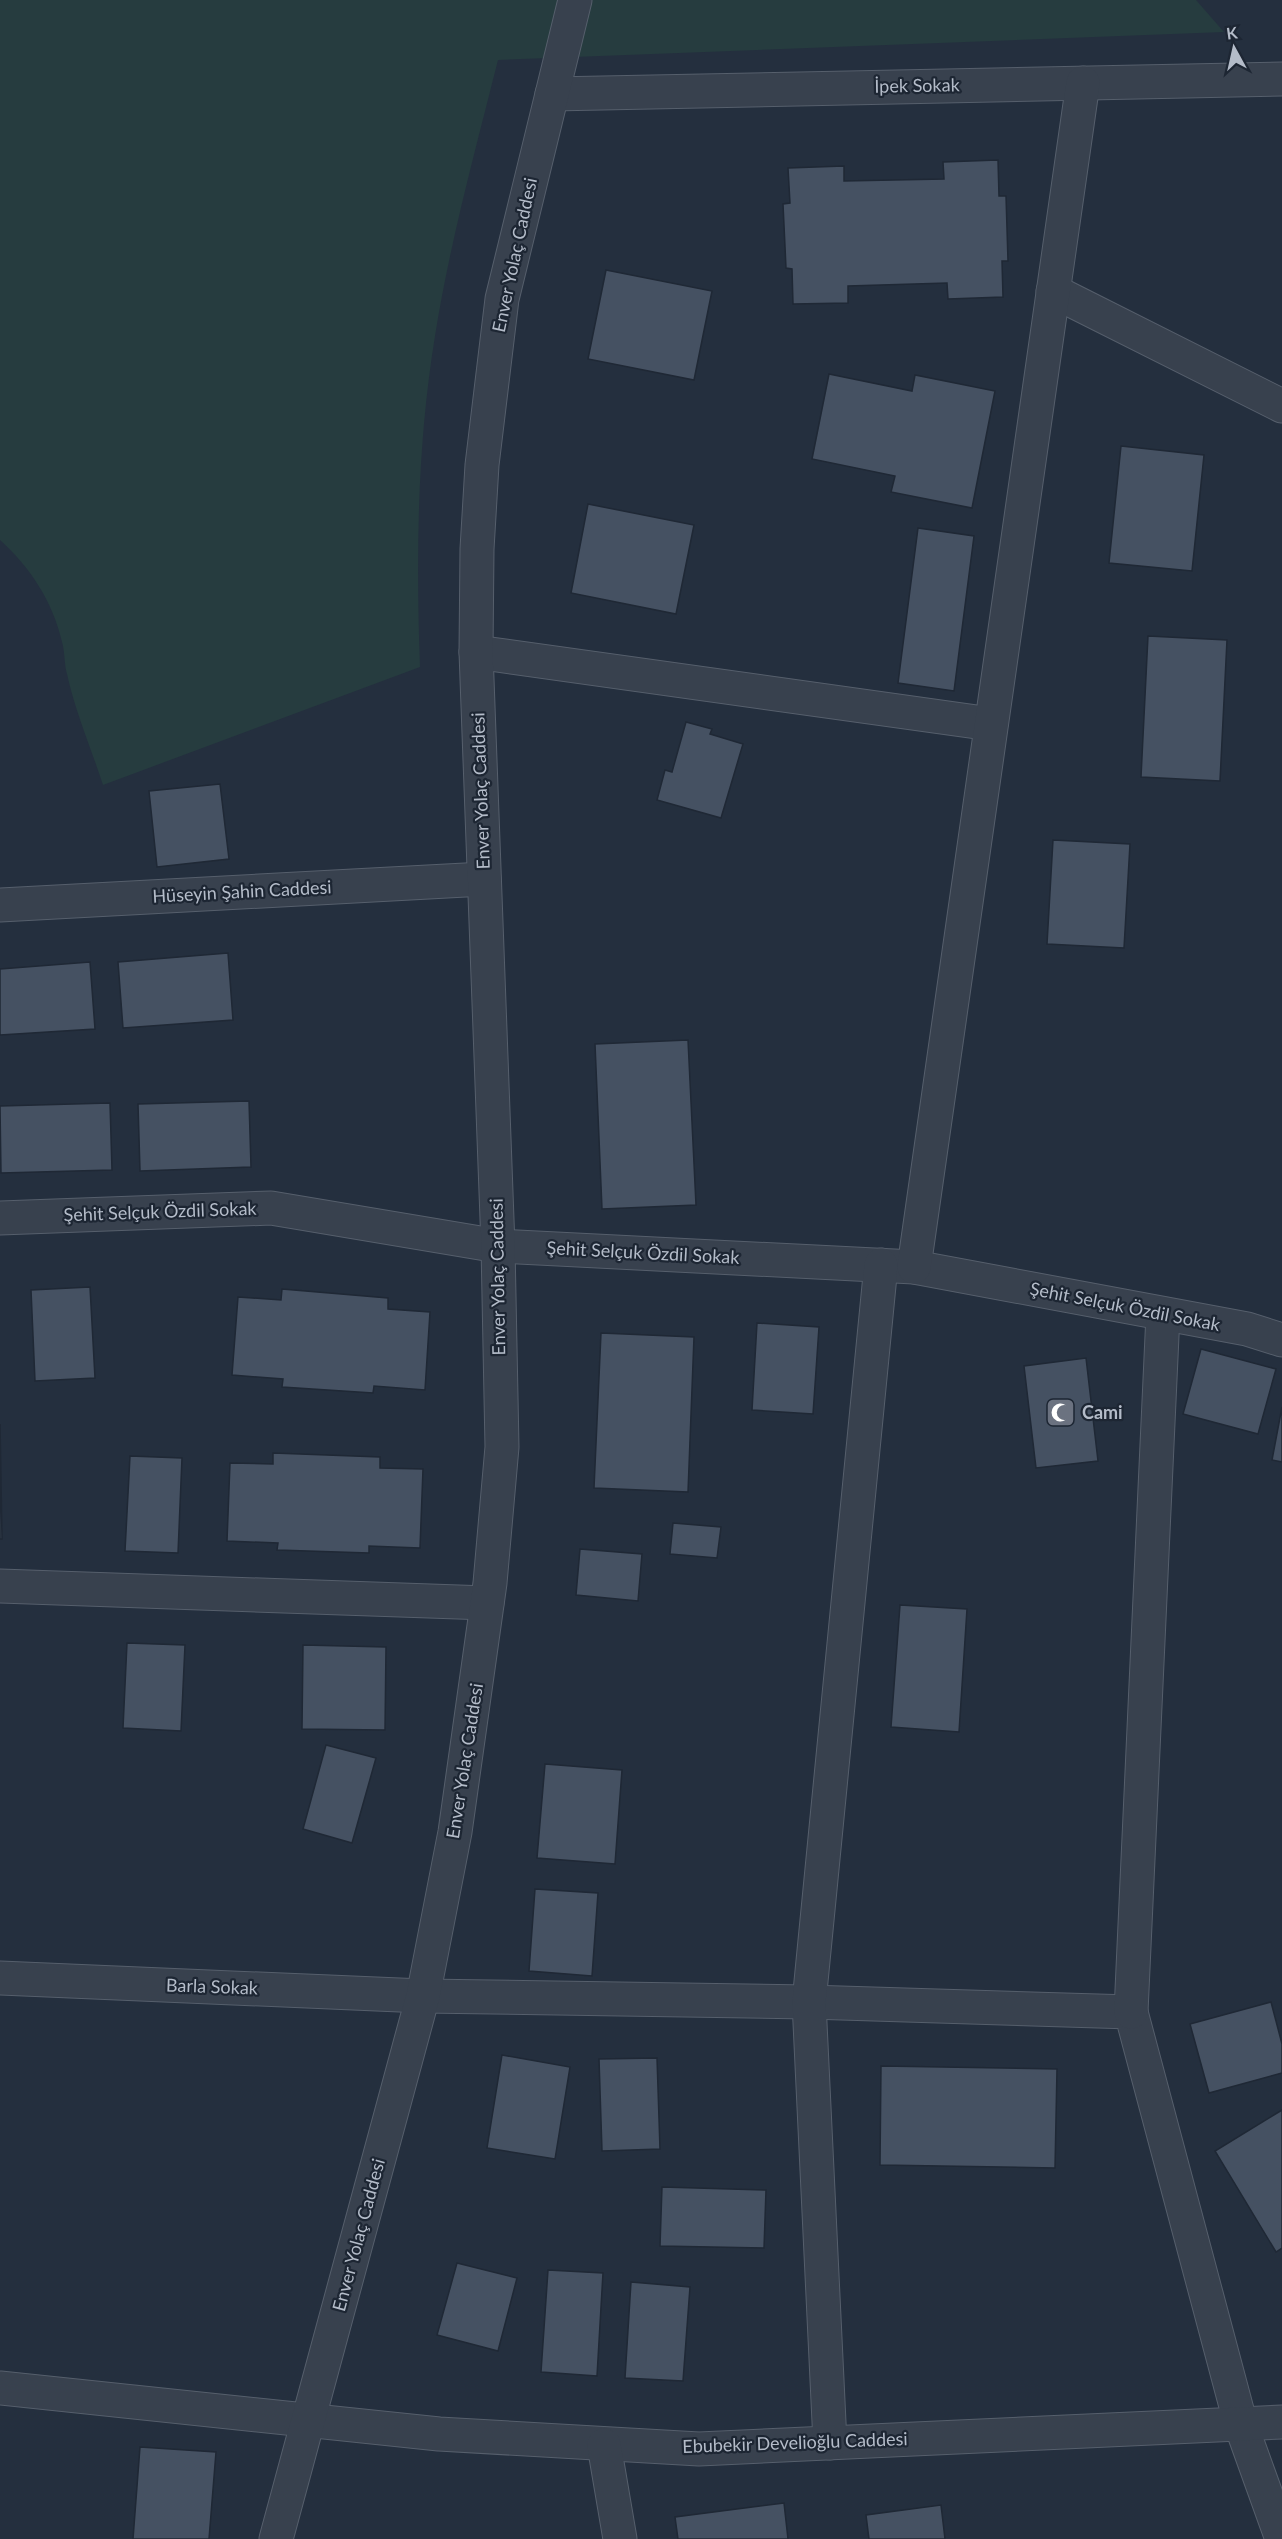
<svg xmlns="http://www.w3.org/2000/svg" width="1282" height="2539" viewBox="0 0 1282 2539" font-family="Lato,sans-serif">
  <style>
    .grass { fill: #263c3f }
    .building { fill: #455162; stroke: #1f2835; stroke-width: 1.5 }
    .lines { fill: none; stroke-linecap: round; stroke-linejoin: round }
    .minor-casing { stroke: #565f6c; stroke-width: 35 }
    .tertiary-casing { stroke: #565f6c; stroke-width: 35 }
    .minor { stroke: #38414e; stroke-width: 33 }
    .tertiary { stroke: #38414e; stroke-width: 33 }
    .labels { text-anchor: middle; stroke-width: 4.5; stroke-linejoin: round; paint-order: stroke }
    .street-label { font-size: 18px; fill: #b4bcc9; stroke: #1d2633 }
    .poi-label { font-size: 18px; font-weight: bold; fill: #b4bcc9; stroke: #1d2633; text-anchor: start }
  </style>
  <rect width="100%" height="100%" fill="#242f3e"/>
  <path class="grass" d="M0,0H1196L1224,32L498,60C475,152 450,242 435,336C417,446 416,556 420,667L103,785C91,748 75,711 67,674C64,664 65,652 62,642C53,602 30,567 0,540Z"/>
  <g class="building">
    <polygon points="998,160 999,196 1006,196 1008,261 1002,261 1003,297 948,299 947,283 848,286 848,303 793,304 792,269 786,268 783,204 790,203 788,168 844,166 844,181 944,179 943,162"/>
    <polygon points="606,270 712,291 694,380 588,359"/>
    <polygon points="829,374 912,391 915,375 995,391 972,508 891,492 895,476 812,459"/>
    <polygon points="1121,446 1204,455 1192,571 1109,563"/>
    <polygon points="588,504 694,525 676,614 571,593"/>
    <polygon points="918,528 974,536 954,691 898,683"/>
    <polygon points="1148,636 1227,640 1220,781 1141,777"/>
    <polygon points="686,722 712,729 710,734 743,744 721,818 657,800 665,770 672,772"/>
    <polygon points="220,784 229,859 157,867 149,791"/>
    <polygon points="1053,840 1130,844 1124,948 1047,944"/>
    <polygon points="228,953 233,1020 123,1028 118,962"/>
    <polygon points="90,962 95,1029 0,1035 0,969"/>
    <polygon points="688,1040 696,1205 602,1209 595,1044"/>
    <polygon points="249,1101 251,1167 140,1171 138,1104"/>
    <polygon points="110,1103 112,1170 1,1173 0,1106"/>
    <polygon points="90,1287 95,1378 35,1381 31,1290"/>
    <polygon points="282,1289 388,1298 388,1309 430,1312 425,1390 374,1386 373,1393 282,1387 283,1379 232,1375 238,1297 281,1300"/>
    <polygon points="757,1323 819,1327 813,1414 752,1410"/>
    <polygon points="601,1333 694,1337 688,1492 594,1488"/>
    <polygon points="1201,1349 1276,1369 1258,1434 1183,1414"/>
    <polygon points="1086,1358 1098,1461 1036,1468 1024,1366"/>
    <polygon points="1282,1407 1282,1462 1272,1460"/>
    <polygon points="0,1424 2,1539 0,1539"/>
    <polygon points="273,1453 380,1457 380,1468 423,1469 420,1548 369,1546 369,1553 277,1550 278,1543 227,1541 230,1463 273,1464"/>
    <polygon points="130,1456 182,1458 178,1553 125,1551"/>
    <polygon points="673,1523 721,1527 717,1558 670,1554"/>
    <polygon points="580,1549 642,1554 638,1601 576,1595"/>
    <polygon points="900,1605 967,1609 959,1732 891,1727"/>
    <polygon points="127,1643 185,1645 181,1731 123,1728"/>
    <polygon points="303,1645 386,1647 385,1730 302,1729"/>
    <polygon points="326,1745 376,1758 352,1843 303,1829"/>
    <polygon points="545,1764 622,1770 615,1864 537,1858"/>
    <polygon points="535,1889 598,1893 592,1976 529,1971"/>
    <polygon points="1271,2002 1282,2044 1282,2073 1209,2093 1190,2024"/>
    <polygon points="502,2055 570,2067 555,2159 487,2148"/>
    <polygon points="657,2058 660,2149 602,2151 599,2059"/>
    <polygon points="881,2066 1057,2069 1055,2168 880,2165"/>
    <polygon points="1282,2110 1282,2248 1276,2252 1215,2151"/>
    <polygon points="662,2187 766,2190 764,2248 660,2246"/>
    <polygon points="457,2263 517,2278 498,2351 437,2335"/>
    <polygon points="548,2270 603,2273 597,2376 541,2372"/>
    <polygon points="631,2282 690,2287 683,2381 625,2378"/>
    <polygon points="140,2447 216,2452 209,2539 133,2539"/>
    <polygon points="784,2503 788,2539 678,2539 675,2517"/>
    <polygon points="941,2505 945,2539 869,2539 866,2515"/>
  </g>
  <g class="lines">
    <defs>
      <g id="minor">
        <polyline points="552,94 1282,79"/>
        <polyline points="1053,291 1282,406"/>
        <polyline points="476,652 991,724"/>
        <polyline points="0,905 484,879"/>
        <polyline points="0,1218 271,1208 498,1246 914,1267 1247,1329 1282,1340"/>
        <polyline points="914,1267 1083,83"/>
        <polyline points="0,1586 487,1603"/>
        <polyline points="0,1978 423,1996 809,2002 1131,2012 1241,2425 1282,2539"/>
        <polyline points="1131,2012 1163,1314"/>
        <polyline points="0,2388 439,2434 699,2449 1282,2422"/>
        <polyline points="830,2443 809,2002 881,1265"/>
        <polyline points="604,2445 620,2539"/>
      </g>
      <polyline id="tertiary" points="276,2539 423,1996 455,1832 490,1583 502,1447 498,1246 476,652 477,549 482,465 502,299 575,0"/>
    </defs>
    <use href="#minor" class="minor-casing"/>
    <use href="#tertiary" class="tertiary-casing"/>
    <use href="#minor" class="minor"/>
    <use href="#tertiary" class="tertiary"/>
  </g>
  <defs>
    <symbol id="mosque-square" viewBox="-11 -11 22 22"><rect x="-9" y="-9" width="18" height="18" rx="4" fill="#6b7280" stroke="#1d2633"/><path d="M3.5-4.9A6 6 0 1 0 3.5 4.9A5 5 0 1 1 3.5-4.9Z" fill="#fff"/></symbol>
  </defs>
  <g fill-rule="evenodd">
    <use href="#mosque-square" x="1044" y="1396" width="33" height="33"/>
  </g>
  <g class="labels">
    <g class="street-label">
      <text transform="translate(917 86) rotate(-1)" y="6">İpek Sokak</text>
      <text transform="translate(515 255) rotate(-78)" y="6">Enver Yolaç Caddesi</text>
      <text transform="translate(481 791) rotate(-92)" y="6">Enver Yolaç Caddesi</text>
      <text transform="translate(242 892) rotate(-3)" y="6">Hüseyin Şahin Caddesi</text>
      <text transform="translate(160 1212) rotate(-2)" y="6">Şehit Selçuk Özdil Sokak</text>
      <text transform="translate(643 1253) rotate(3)" y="6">Şehit Selçuk Özdil Sokak</text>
      <text transform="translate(498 1277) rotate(-91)" y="6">Enver Yolaç Caddesi</text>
      <text transform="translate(1125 1307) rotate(11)" y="6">Şehit Selçuk Özdil Sokak</text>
      <text transform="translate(465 1761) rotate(-81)" y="6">Enver Yolaç Caddesi</text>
      <text transform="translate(212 1987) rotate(2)" y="6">Barla Sokak</text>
      <text transform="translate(359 2235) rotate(-75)" y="6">Enver Yolaç Caddesi</text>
      <text transform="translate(795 2443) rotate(-2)" y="6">Ebubekir Develioğlu Caddesi</text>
    </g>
    <g class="poi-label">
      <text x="1082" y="1419">Cami</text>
    </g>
  </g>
  <g transform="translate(1234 48) rotate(352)" stroke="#1d2633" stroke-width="4.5" paint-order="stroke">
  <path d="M0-4.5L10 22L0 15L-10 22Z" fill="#b4bcc9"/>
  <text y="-9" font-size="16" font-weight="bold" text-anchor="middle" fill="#b4bcc9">K</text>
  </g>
</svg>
